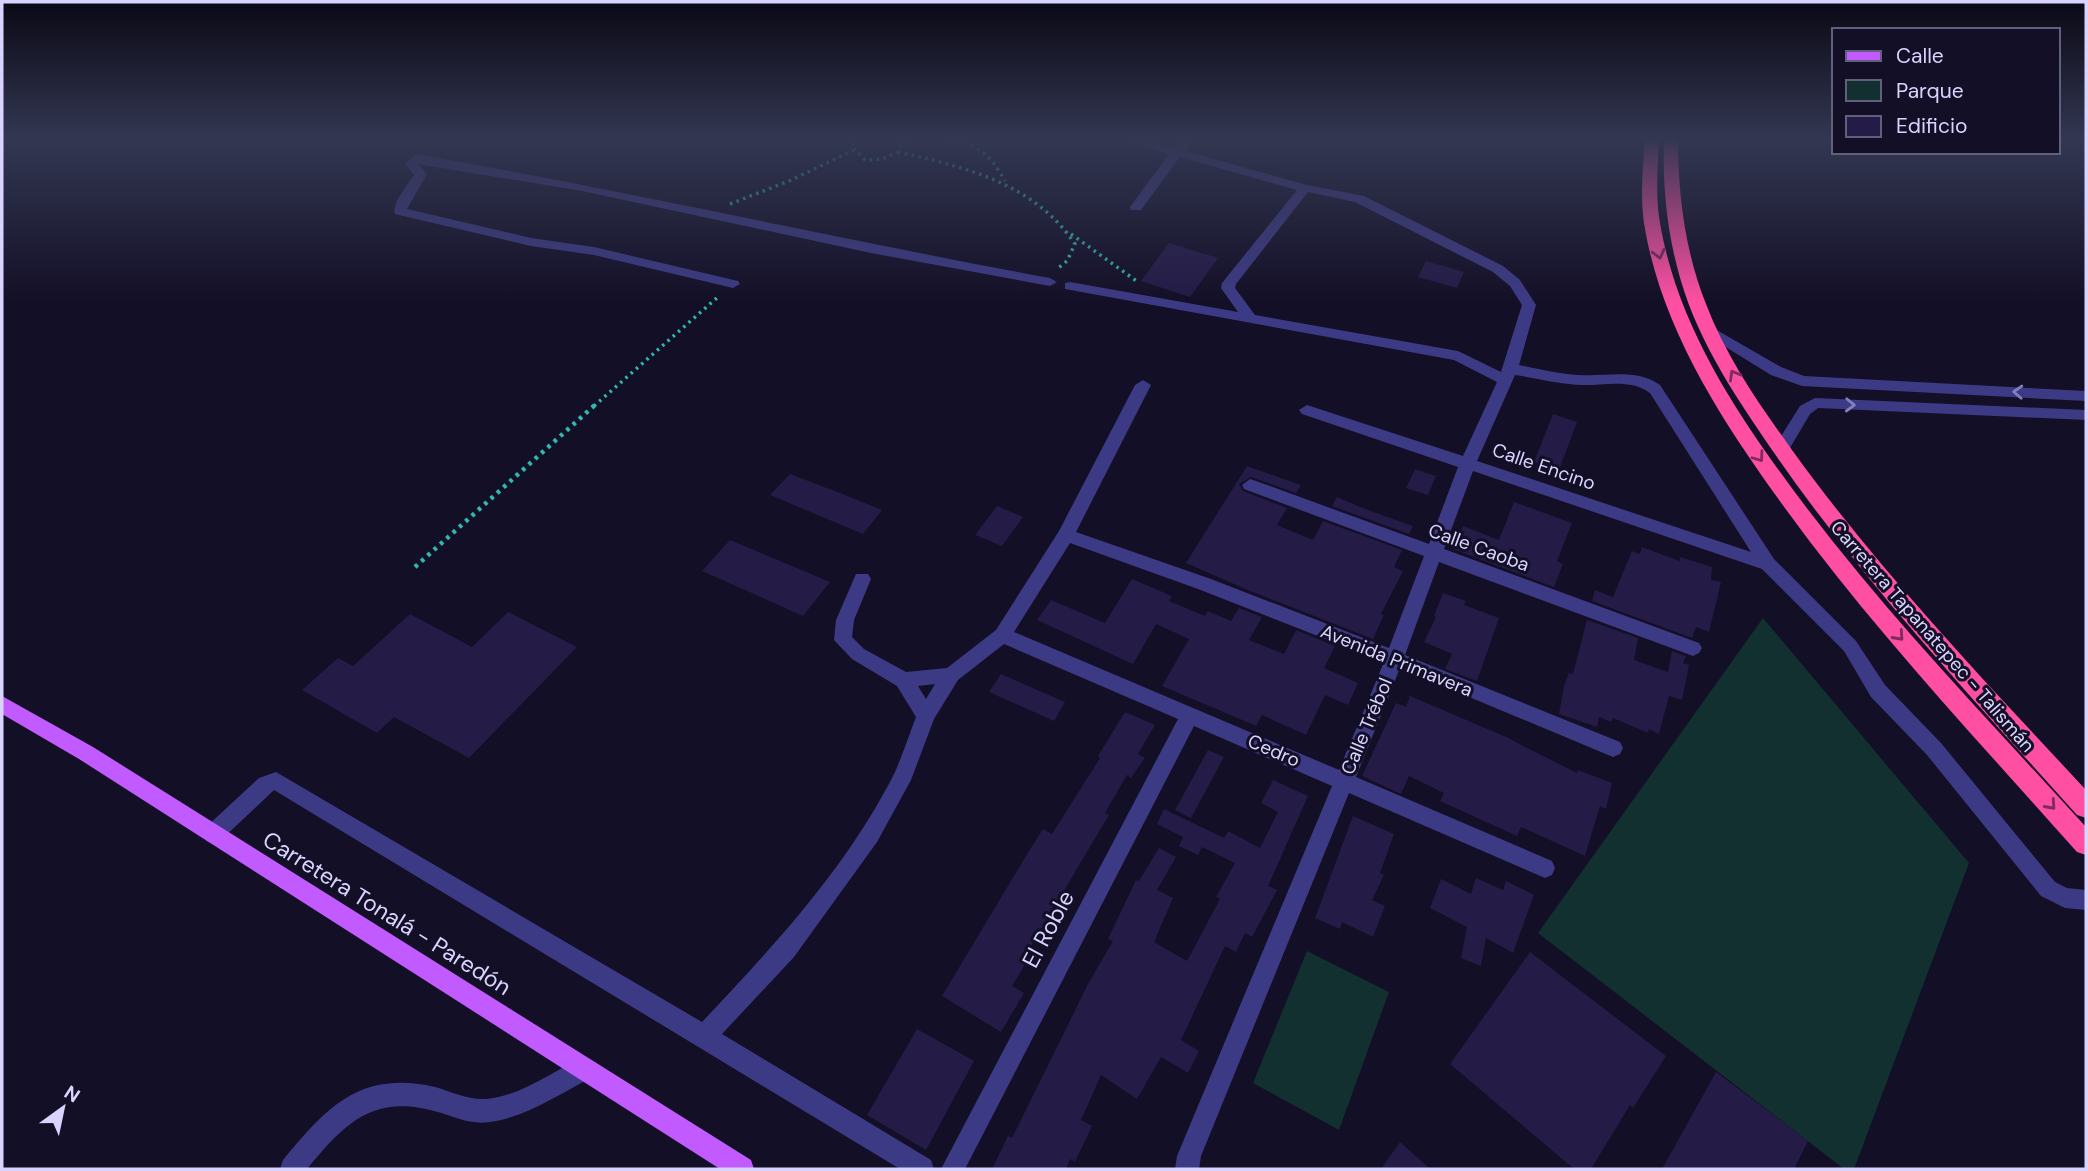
<svg xmlns="http://www.w3.org/2000/svg" width="2088" height="1171" viewBox="0 0 2088 1171" font-family="'DM Sans',sans-serif">
  <style>
    .green { fill: #12302f }
    .building { fill: #241b47 }
    .lines { fill: none; stroke-linecap: round; stroke-linejoin: round }
    .path-far1 { stroke: #2fb8b0; stroke-width: 3.5; stroke-dasharray: 2.5 4.5; stroke-linecap: butt }
    .path { stroke: #2fb8b0; stroke-width: 4.5; stroke-dasharray: 3.5 5; stroke-linecap: butt }
    .minor { fill: #3d3a85; fill-rule: evenodd }
    .major { fill: #c25bff; fill-rule: evenodd }
    .highway { fill: #ff4fa3; fill-rule: evenodd }
    .oneway { stroke: #7d2c5e }
    .oneway2 { stroke: #837fbc }
    .labels { text-anchor: middle; stroke-width: 6; stroke-linejoin: round; paint-order: stroke }
    .street-label { font-size: 19px; fill: #d9d4ff; stroke: #130f26 }
    .near-street-label { font-size: 23px; fill: #d9d4ff; stroke: #130f26 }
  </style>
  <rect width="100%" height="100%" fill="#130f26"/>
  <g class="green">
    <polygon points="1763,618 1969,863 1854,1169 1844,1169 1538,933"/>
    <polygon points="1307,951 1389,992 1339,1130 1253,1083"/>
  </g>
  <g class="building">
    <polygon points="1169,243 1218,258 1190,297 1141,281"/>
    <polygon points="1426,261 1464,272 1457,288 1418,277"/>
    <polygon points="1553,414 1577,422 1559,470 1534,462"/>
    <polygon points="1247,466 1301,485 1296,493 1251,477 1239,484 1243,491 1287,508 1277,525 1313,540 1323,521 1402,550 1394,567 1403,571 1381,614 1384,615 1373,639 1250,591 1186,563"/>
    <polygon points="1415,469 1436,476 1428,495 1406,488"/>
    <polygon points="790,474 840,493 882,510 863,534 770,495"/>
    <polygon points="1337,497 1365,509 1413,526 1409,534 1332,506"/>
    <polygon points="1514,502 1572,523 1557,561 1563,564 1554,587 1453,549 1463,526 1499,540"/>
    <polygon points="997,506 1023,517 1002,546 975,535"/>
    <polygon points="730,540 830,582 803,616 702,571"/>
    <polygon points="1642,547 1680,561 1680,557 1712,567 1711,580 1721,582 1709,632 1696,627 1692,638 1592,601 1595,590 1613,597 1632,551 1640,554"/>
    <polygon points="1132,579 1172,596 1169,601 1205,616 1208,611 1231,621 1239,608 1262,617 1249,640 1284,654 1296,630 1335,646 1324,668 1358,683 1348,705 1325,695 1306,735 1262,715 1256,726 1162,686 1189,639 1156,624 1133,664 1037,620 1051,600 1105,623"/>
    <polygon points="1443,593 1466,601 1464,605 1499,618 1477,681 1445,669 1452,654 1424,642 1436,617 1434,616"/>
    <polygon points="508,612 577,647 469,758 394,717 377,733 302,690 338,658 353,666 410,614 472,647"/>
    <polygon points="1587,620 1638,638 1634,660 1668,672 1672,651 1686,656 1683,663 1689,665 1682,700 1669,696 1659,734 1649,729 1648,733 1613,718 1611,722 1599,717 1597,727 1559,714 1564,686 1569,673 1573,674"/>
    <polygon points="1001,674 1065,702 1054,721 989,692"/>
    <polygon points="1410,696 1506,737 1577,773 1578,770 1612,783 1606,809 1600,806 1585,856 1521,827 1517,836 1440,801 1444,793 1409,776 1401,794 1362,776 1396,703 1406,707"/>
    <polygon points="1125,712 1155,725 1138,754 1145,758 1131,778 1127,775 1105,813 1109,815 1028,951 1032,953 1012,986 1024,993 1001,1032 942,996 1027,854 1043,829 1052,834 1100,758 1098,756"/>
    <polygon points="1208,750 1224,757 1191,818 1175,810"/>
    <polygon points="1273,780 1308,796 1268,886 1277,890 1252,937 1245,933 1236,952 1225,946 1181,1040 1199,1051 1188,1073 1161,1057 1137,1099 1101,1075 1081,1120 1092,1126 1075,1162 1070,1159 1066,1169 992,1169 1008,1136 1012,1138 1088,984 1113,941 1108,939 1136,880 1139,881 1159,848 1176,857 1157,890 1173,898 1154,942 1187,961 1220,899 1216,897 1235,863 1202,847 1198,855 1179,846 1183,837 1157,824 1164,809 1224,838 1228,831 1260,848 1278,812 1261,803"/>
    <polygon points="1353,816 1394,834 1380,873 1384,875 1372,900 1385,906 1373,937 1342,922 1340,929 1315,918"/>
    <polygon points="1476,878 1503,890 1506,881 1534,895 1513,953 1486,938 1481,966 1461,958 1467,927 1430,908 1441,879 1471,894"/>
    <polygon points="1530,952 1666,1056 1633,1108 1630,1105 1591,1169 1574,1169 1450,1064"/>
    <polygon points="917,1029 974,1061 926,1150 867,1115"/>
    <polygon points="1716,1072 1808,1141 1794,1169 1662,1169"/>
    <polygon points="1400,1142 1430,1169 1381,1169"/>
  </g>
  <g class="lines">
    <g class="path-far1">
      <polyline points="858,138 851,145 865,160 882,159 898,152 902,140 898,138"/>
      <path d="M902,140C950,138 980,134 1005,181"/>
      <path d="M898,152C965,167 1034,183 1075,244L1067,261L1057,269"/>
      <polyline points="730,204 789,181 854,150"/>
      <polyline points="1071,234 1138,282"/>
      <polyline points="594,406 719,296"/>
    </g>
    <polyline class="path" points="415,567 596,404"/>
    <g class="minor">
      <path d="M1118,138H1138L1174,148L1182,138H1194L1185,151L1307,185L1364,196L1503,266L1520,280L1536,305L1519,365C1538,369 1559,374 1579,375C1607,377 1636,368 1660,385L1774,559L1856,641L1885,685L1941,743L2055,882L2067,888L2086,890V910L2065,908L2041,896L1927,755L1871,697L1844,651L1762,569L1473,471L1444,549L1699,643L1702,648L1699,653L1693,656L1439,562L1405,655L1620,742L1623,748L1620,754L1613,757L1400,668L1356,777L1552,861L1555,868L1552,875L1545,878L1349,793L1201,1156L1199,1169H1175L1177,1156L1332,786L1194,726L965,1169H941L1178,719L1004,644L958,680L934,719L911,780L877,842L794,957L722,1034L931,1160L934,1169H900L274,790L220,841L213,843L206,841L203,834L206,827L259,778L276,772L702,1022C774,946 848,866 895,772C903,754 909,735 916,717L897,686L852,659L834,640L836,620L856,574H868L871,579L854,620L852,637L864,649L906,672L947,668L996,630L1059,531L1135,385L1143,380L1151,385L1076,532L1211,579L1389,648L1424,556L1244,489L1242,485L1250,479L1256,481L1429,544L1458,467L1302,414L1299,410L1307,405L1463,456L1497,382L1454,360L1065,289V283L1070,282L1238,312L1221,288L1222,283L1297,190L1180,157L1141,210H1131L1130,207L1169,154ZM1308,192L1355,202L1493,272L1510,286L1522,305L1501,372L1458,351L1255,315L1235,288L1236,284ZM1515,375C1536,378 1559,384 1580,385C1603,386 1630,378 1650,393L1751,552L1477,461ZM1070,543L1198,589L1384,662L1339,770L1014,632ZM935,684L926,699L918,686Z"/>
      <path d="M416,154C628,191 838,239 1050,278L1057,282L1050,286L871,253L582,191L418,164L427,174L407,209L531,238L594,247L738,281L740,284L733,288L594,255L531,246L395,214L394,211L397,200L414,175L405,164Z"/>
      <polygon points="1708,325 1781,367 1804,376 2086,391 2086,401 1802,386 1771,375 1703,333 1701,330"/>
      <polygon points="1815,398 2086,410 2086,420 1818,408 1810,414 1787,453 1775,453 1773,449 1800,406"/>
      <path d="M584,1057L592,1061L596,1069L592,1077C560,1094 526,1117 490,1122C470,1125 456,1117 438,1112C373,1093 345,1123 307,1169H280L283,1160C327,1107 360,1070 435,1087C453,1092 467,1100 486,1099C522,1096 552,1071 584,1057Z"/>
    </g>
    <polygon class="major" points="2,696 93,747 751,1160 754,1169 720,1169 79,759 2,714"/>
    <g class="highway">
      <path d="M1645,138H1659C1658,166 1655,195 1660,223C1677,323 1734,410 1794,491C1882,610 1986,717 2086,827V855L2077,852C1974,736 1867,623 1777,497C1718,415 1660,324 1644,223C1640,195 1643,166 1645,138Z"/>
      <path d="M1664,138H1678C1678,195 1685,251 1706,304C1726,357 1759,404 1792,450C1880,572 1984,680 2086,790V818L2077,815C1973,699 1866,585 1777,457C1744,409 1710,360 1689,305C1669,251 1662,195 1664,138Z"/>
    </g>
  </g>
  <defs><path id="oneway-chevron" d="M-2-3.5L2.5 0L-2 3.5" fill="none" stroke-width="1.6" stroke-linecap="round" stroke-linejoin="round" transform="scale(1.75)"/></defs>
  <g class="oneway">
    <use href="#oneway-chevron" transform="translate(1659 254) rotate(76)"/>
    <use href="#oneway-chevron" transform="translate(1734 375) rotate(-120)"/>
    <use href="#oneway-chevron" transform="translate(1759 457) rotate(54)"/>
    <use href="#oneway-chevron" transform="translate(1899 636) rotate(48)"/>
    <use href="#oneway-chevron" transform="translate(2051 805) rotate(48)"/>
  </g>
  <g class="oneway2">
    <use href="#oneway-chevron" transform="translate(2018 392) rotate(-177)"/>
    <use href="#oneway-chevron" transform="translate(1850 405) rotate(2)"/>
  </g>
  <linearGradient id="sky" x2="0" y2="1"><stop stop-color="#0a0815"/><stop offset="0.46" stop-color="#333752"/><stop offset="1" stop-color="#333752" stop-opacity="0"/></linearGradient>
  <rect width="2088" height="302" fill="url(#sky)"/>
  <g class="labels">
    <g class="street-label">
      <text transform="translate(1544 466) rotate(19)" y="7">Calle Encino</text>
      <text transform="translate(1479 547) rotate(20)" y="7">Calle Caoba</text>
      <text transform="translate(1933 636) rotate(49)" y="7">Carretera Tapanatepec - Talismán</text>
      <text transform="translate(1397 660) rotate(22)" y="7">Avenida Primavera</text>
      <text transform="translate(1366 726) rotate(-67)" y="7">Calle Trébol</text>
      <text transform="translate(1274 750) rotate(23)" y="7">Cedro</text>
    </g>
    <g class="near-street-label">
      <text transform="translate(387 913) rotate(32)" y="8">Carretera Tonalá - Paredón</text>
      <text transform="translate(1048 929) rotate(-62)" y="8">El Roble</text>
    </g>
  </g>
  <rect width="2088" height="1171" fill="none" stroke="#d9d4ff" stroke-width="7"/>
  <rect x="1832" y="28" width="228" height="126" fill="#130f26" stroke="#625e7d" stroke-width="2"/>
  <rect x="1846" y="51" width="35" height="10" fill="#c25bff" stroke="#625e7d" stroke-width="2"/>
  <text x="1896" y="63" font-size="21" fill="#d9d4ff">Calle</text>
  <rect x="1846" y="80" width="35" height="21" fill="#12302f" stroke="#625e7d" stroke-width="2"/>
  <text x="1896" y="98" font-size="21" fill="#d9d4ff">Parque</text>
  <rect x="1846" y="116" width="35" height="21" fill="#241b47" stroke="#625e7d" stroke-width="2"/>
  <text x="1896" y="133" font-size="21" fill="#d9d4ff">Edificio</text>
  <g transform="translate(63 1108) rotate(33)" stroke="#130f26" stroke-width="5" paint-order="stroke">
  <path d="M0-5L12 26L0 18L-12 26Z" fill="#d9d4ff"/>
  <text y="-10" font-size="19" font-weight="bold" text-anchor="middle" fill="#d9d4ff">N</text>
  </g>
</svg>
